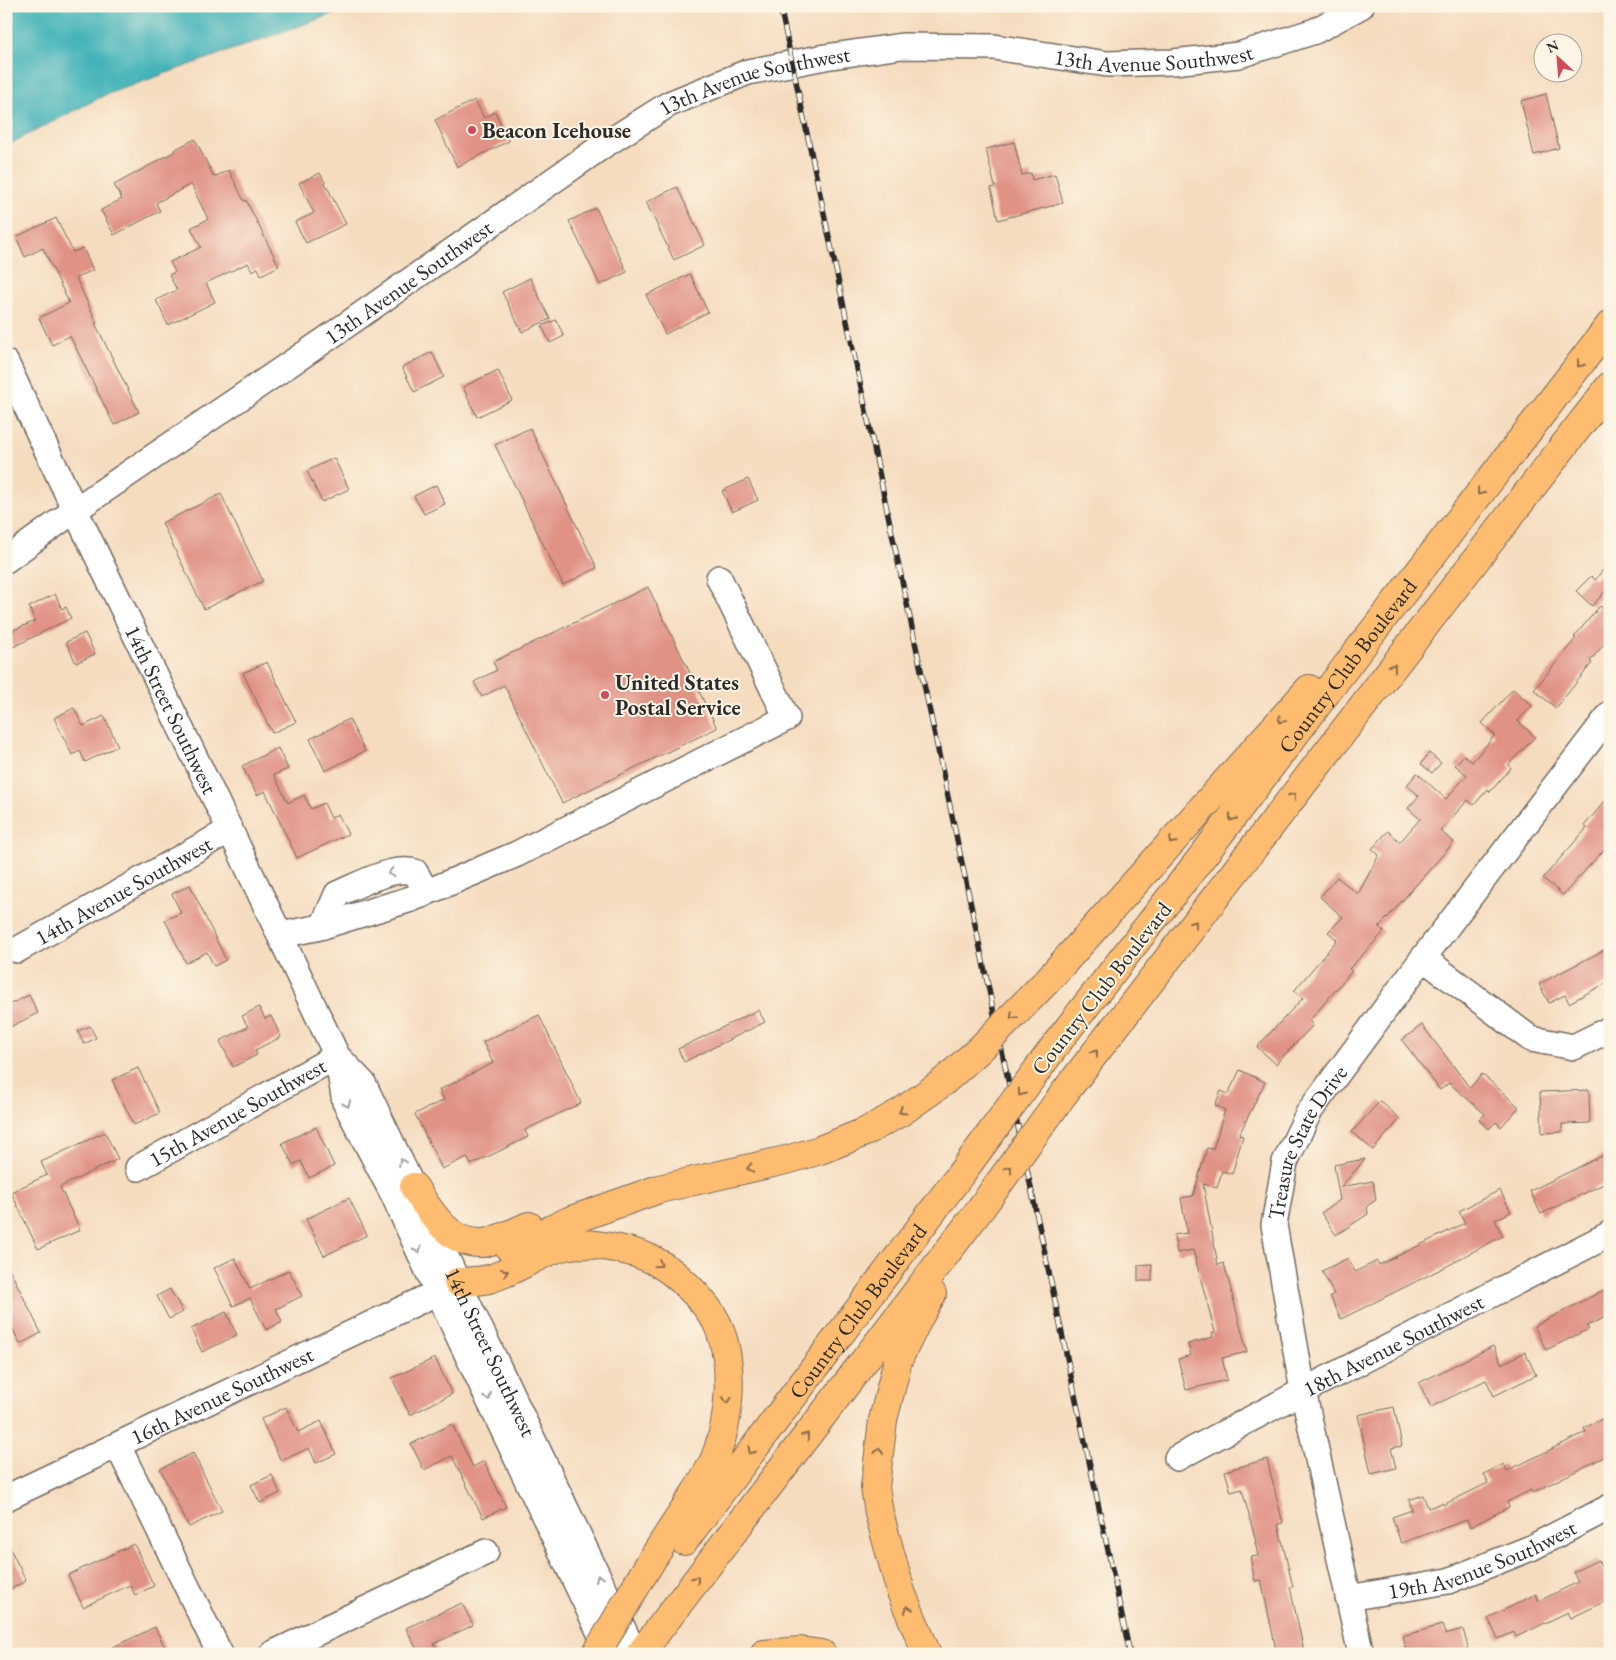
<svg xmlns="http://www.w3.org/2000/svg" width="1616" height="1660" viewBox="0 0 1616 1660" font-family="'EB Garamond',serif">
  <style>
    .water { fill: #42b3b9; stroke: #366f72 }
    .building { fill: #e09285 }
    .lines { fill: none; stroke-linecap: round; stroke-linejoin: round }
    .minor-casing { stroke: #72695f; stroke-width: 28 }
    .highway-casing { stroke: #72695f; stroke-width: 30 }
    .minor { stroke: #fff; stroke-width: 25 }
    .highway { stroke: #febc70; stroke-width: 28 }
    .rail-casing { stroke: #2b2b2b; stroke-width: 5.5 }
    .rail { stroke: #fcf5e5; stroke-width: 4; stroke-dasharray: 11; stroke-linecap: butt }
    .highway-bridge-casing { stroke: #72695f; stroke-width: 30; stroke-linecap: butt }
    .highway-bridge { stroke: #febc70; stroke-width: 28 }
    .oneway { stroke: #8a6c4a }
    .oneway2 { stroke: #a0a0a0 }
    .poi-dot { fill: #d1495b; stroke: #fcf5e5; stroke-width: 2 }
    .labels { text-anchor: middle; stroke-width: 4; stroke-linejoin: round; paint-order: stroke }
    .street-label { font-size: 22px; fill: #2b2b2b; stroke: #fcf5e5 }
    .poi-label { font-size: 22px; font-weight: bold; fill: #2b2b2b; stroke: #fcf5e5; text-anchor: start }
  </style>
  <rect width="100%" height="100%" fill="#fcf5e5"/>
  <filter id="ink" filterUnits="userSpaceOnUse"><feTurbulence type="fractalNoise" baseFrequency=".02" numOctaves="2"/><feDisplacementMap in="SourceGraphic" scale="10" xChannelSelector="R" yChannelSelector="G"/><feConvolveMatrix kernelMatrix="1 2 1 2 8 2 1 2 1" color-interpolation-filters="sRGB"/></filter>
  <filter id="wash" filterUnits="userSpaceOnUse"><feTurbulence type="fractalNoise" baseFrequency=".0096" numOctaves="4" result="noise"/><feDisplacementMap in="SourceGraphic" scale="20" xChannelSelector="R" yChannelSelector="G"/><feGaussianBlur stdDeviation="1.12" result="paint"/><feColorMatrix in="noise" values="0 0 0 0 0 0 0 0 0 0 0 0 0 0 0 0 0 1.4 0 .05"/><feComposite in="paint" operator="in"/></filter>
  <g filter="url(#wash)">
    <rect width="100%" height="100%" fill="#f5dcbf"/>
    <polygon class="water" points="6,6 368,6 336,13 105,95 6,146"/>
    <g id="blocks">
      <g class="building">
        <polygon points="1546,94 1559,148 1534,155 1521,101"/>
        <polygon points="475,100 484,118 495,112 509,141 457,167 435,120"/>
        <polygon points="195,139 214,177 229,170 244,201 246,200 279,266 261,275 258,268 252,271 248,263 206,283 215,302 168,325 156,300 177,290 169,275 175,272 170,262 201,247 191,228 208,219 191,184 156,203 160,211 114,235 101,210 122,199 114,185 174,152 174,150"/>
        <polygon points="1014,142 1022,175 1031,173 1032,180 1055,174 1063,203 998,220 991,188 995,187 986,149"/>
        <polygon points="320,173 346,224 306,243 295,222 314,213 299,183"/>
        <polygon points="677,187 705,245 674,260 646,202"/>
        <polygon points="596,208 627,272 600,285 569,221"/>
        <polygon points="56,218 73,252 83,248 93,270 76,278 97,323 95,323 139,412 114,425 70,336 52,345 39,318 69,303 43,248 25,257 16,237"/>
        <polygon points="690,274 708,312 665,334 646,295"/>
        <polygon points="530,278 550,319 522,332 502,292"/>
        <polygon points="556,320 564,336 550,343 542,326"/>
        <polygon points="432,352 444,377 414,392 402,367"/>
        <polygon points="498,370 512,400 477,417 463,387"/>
        <polygon points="530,428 597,568 563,585 495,445"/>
        <polygon points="334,458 349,489 322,502 307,471"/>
        <polygon points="748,479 758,500 732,512 722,491"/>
        <polygon points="436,485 445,504 424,514 414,496"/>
        <polygon points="221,494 263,581 204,609 162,523"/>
        <polygon points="1610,561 1610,586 1592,606 1576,591 1591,576 1595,580"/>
        <polygon points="648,587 717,728 562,803 504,685 482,697 474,682 497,670 493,662"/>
        <polygon points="55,594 62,609 66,607 71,618 13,647 7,633 35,621 29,607"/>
        <polygon points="1600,606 1610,614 1610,637 1590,661 1592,663 1556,708 1534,690 1576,638 1574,637"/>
        <polygon points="85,633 95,654 76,663 66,642"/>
        <polygon points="267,662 296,722 272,733 243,673"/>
        <polygon points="1513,689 1532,706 1518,721 1535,737 1508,765 1511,768 1490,792 1488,789 1474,805 1468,800 1440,831 1454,842 1379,927 1384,932 1349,969 1352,971 1309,1021 1313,1025 1276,1064 1257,1047 1303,998 1294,991 1337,940 1328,932 1343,917 1320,897 1337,877 1358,894 1379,855 1372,849 1388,831 1400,842 1420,819 1408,808 1419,796 1407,785 1417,773 1446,799 1467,775 1455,765 1464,755 1472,762 1495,735 1482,723"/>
        <polygon points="74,708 83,726 104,716 118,746 85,762 80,751 72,755 54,718"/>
        <polygon points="349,719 365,751 325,771 310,739"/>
        <polygon points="278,748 288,769 274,775 288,803 304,795 311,809 324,803 331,818 338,814 348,834 297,858 265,791 257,795 242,766"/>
        <polygon points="1429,753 1441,763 1432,773 1421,764"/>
        <polygon points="1610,795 1610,843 1563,895 1543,878 1587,828 1584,826"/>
        <polygon points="190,885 226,960 214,966 207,952 186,963 165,920 181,913 172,894"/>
        <polygon points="1610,947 1610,981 1569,1003 1565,995 1549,1003 1539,984"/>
        <polygon points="29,995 38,1013 6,1029 6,1006"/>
        <polygon points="259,1007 265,1019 271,1016 281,1037 255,1050 257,1055 233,1067 220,1041 248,1027 242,1016"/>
        <polygon points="758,1010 765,1022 684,1062 678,1049"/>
        <polygon points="539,1015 581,1103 525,1130 528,1137 471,1165 467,1157 442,1169 415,1114 444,1100 439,1090 493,1063 483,1042"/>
        <polygon points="1422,1025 1470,1088 1482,1074 1519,1107 1501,1127 1496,1122 1489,1129 1479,1120 1485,1114 1449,1083 1440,1090 1402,1040"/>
        <polygon points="90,1026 96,1038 84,1044 78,1031"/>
        <polygon points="138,1068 160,1113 134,1125 112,1080"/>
        <polygon points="1240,1070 1265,1082 1239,1135 1243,1136 1232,1174 1222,1171 1217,1188 1203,1184 1218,1265 1224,1263 1247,1352 1222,1358 1227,1380 1186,1390 1178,1359 1191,1355 1188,1344 1213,1337 1212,1333 1215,1332 1193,1250 1177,1253 1174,1235 1187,1233 1181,1198 1193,1196 1207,1148 1213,1149 1225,1110 1215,1105 1221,1091 1228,1094"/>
        <polygon points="1589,1090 1590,1123 1562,1124 1562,1132 1542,1133 1540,1092"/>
        <polygon points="1380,1101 1400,1119 1373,1150 1352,1132"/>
        <polygon points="316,1127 334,1166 309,1178 301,1161 293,1165 282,1143"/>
        <polygon points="105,1132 118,1159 60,1187 80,1230 38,1249 11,1192 47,1175 41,1162"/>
        <polygon points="1610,1152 1610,1181 1541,1214 1530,1191"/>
        <polygon points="1365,1159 1341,1187 1373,1181 1376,1200 1367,1206 1368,1214 1336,1235 1321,1213 1340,1200 1334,1165"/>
        <polygon points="1500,1190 1511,1212 1495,1220 1503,1236 1455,1261 1455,1262 1341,1319 1330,1296 1334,1294 1322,1271 1348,1258 1355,1272 1377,1261 1379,1265 1465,1223 1459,1211"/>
        <polygon points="349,1198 367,1235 324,1256 306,1219"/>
        <polygon points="235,1258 250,1289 289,1270 302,1296 276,1309 282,1322 266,1330 250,1298 233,1306 214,1268"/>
        <polygon points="6,1262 41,1333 20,1344 6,1315"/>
        <polygon points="1152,1264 1152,1281 1138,1281 1138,1265"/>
        <polygon points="1610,1287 1610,1315 1587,1326 1589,1329 1546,1350 1534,1326"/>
        <polygon points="170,1289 183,1312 169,1319 157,1296"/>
        <polygon points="226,1312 237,1335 202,1352 191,1329"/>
        <polygon points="1493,1346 1502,1364 1525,1352 1536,1375 1494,1396 1486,1380 1431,1407 1419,1383"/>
        <polygon points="435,1358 452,1394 410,1415 392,1378"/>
        <polygon points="286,1407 298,1432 321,1421 336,1454 316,1463 309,1448 281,1461 261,1419"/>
        <polygon points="1394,1407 1402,1446 1391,1448 1396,1468 1371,1474 1358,1415"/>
        <polygon points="1610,1415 1610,1454 1532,1493 1531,1490 1507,1502 1509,1507 1470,1527 1467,1520 1401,1543 1392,1517 1412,1510 1409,1500 1423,1495 1428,1508 1442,1503 1443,1505 1488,1483 1484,1474 1504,1464 1507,1471 1586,1432 1584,1428"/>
        <polygon points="452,1424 473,1467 484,1461 506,1507 483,1518 452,1456 424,1470 411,1444"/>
        <polygon points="193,1453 222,1511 189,1527 160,1469"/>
        <polygon points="1267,1459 1283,1523 1278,1524 1293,1587 1290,1587 1304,1651 1293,1654 1277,1654 1261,1580 1255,1581 1250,1557 1258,1556 1255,1542 1256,1542 1242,1489 1231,1492 1225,1471"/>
        <polygon points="272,1475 280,1493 260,1503 251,1485"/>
        <polygon points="6,1540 26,1581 6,1591"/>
        <polygon points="134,1544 154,1586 135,1595 130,1585 83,1607 68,1575"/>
        <polygon points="1598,1560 1610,1585 1610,1599 1571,1618 1568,1612 1516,1637 1514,1632 1498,1639 1488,1618 1536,1594 1539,1601 1578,1582 1573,1572"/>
        <polygon points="462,1603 473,1625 434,1644 439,1654 419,1654 406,1628"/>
        <polygon points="1442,1625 1445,1634 1463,1629 1469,1651 1457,1654 1407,1654 1402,1636"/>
        <polygon points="155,1627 168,1654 99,1654"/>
      </g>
    </g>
  </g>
  <g filter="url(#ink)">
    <use href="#blocks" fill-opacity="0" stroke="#72695f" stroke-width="1"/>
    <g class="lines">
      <defs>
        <g id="minor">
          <path id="s1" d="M6,363L75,510L230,830L337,1056L345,1102L394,1196L438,1293L610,1654"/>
          <path id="s2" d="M6,560L75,510L325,340L601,147L669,104L748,72L825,57L902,46L994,47L1107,64L1173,62L1239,55L1315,31L1361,6"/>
          <path d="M323,926L337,894C359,885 391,866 415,872L422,884V895"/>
          <polyline points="280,935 316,928 411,899 517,854 787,718 719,578"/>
          <path id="s3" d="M17,950L230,830"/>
          <polyline points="1423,958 1531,1039 1574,1047 1610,1029"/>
          <path id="s4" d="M337,1056L363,1083L635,1654"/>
          <path id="s5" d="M138,1168L337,1056"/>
          <polyline points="118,1446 220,1654"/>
          <path id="s6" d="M1177,1458L1303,1391L1610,1234"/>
          <path id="s7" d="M6,1498L453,1285"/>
          <path id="s8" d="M1348,1598L1448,1581L1531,1548L1610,1507"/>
          <polyline points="272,1654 486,1552"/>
          <path id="s9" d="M1361,1654L1303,1391L1274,1225L1285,1162L1309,1112L1423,958L1610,714"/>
        </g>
        <g id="highway">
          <polyline points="1047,981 1309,689"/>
          <path id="s10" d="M1060,1039L1205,853L1367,639L1610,325"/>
          <polyline points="1065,1092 1610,386"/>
          <path d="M414,1187C429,1210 449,1245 482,1243C491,1243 519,1230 529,1226"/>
          <polyline points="510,1249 569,1221 659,1189 790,1159 820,1150 865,1132 901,1112 942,1083"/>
          <path d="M458,1282C469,1281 482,1282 492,1278C521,1269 548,1245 580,1244C600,1244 636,1251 653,1260C677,1272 711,1306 720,1330C734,1367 730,1417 717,1453C710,1472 696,1491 685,1509C670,1531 656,1553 642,1576"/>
          <path id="s11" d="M684,1541L960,1175"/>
          <polyline points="640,1654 981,1208"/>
          <polyline points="764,1654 800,1651 822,1654"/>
          <polyline points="927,1654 901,1592 879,1513 875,1487 883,1420 898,1360 919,1317 932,1294"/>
        </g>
      </defs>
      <use href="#minor" class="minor-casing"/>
      <use href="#highway" class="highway-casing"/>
      <use href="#minor" class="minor"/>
      <use href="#highway" class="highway"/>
      <defs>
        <polyline id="rail" points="780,6 1130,1654"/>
      </defs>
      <use href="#rail" class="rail-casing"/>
      <use href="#rail" class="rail"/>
      <defs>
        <g id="highway-bridge">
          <polyline points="942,1083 979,1050 1047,981"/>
          <polyline points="960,1175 1060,1039"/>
          <polyline points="981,1208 1065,1092"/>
          <polyline points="596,1654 642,1576"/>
        </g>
      </defs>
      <use href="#highway-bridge" class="highway-bridge-casing"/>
      <use href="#highway-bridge" class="highway-bridge"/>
    </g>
    <defs><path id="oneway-chevron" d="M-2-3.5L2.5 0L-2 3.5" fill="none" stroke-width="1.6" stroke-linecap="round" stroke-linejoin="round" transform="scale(1.25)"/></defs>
    <g class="oneway">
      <use href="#oneway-chevron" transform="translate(1580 364) rotate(128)"/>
      <use href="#oneway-chevron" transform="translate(1480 492) rotate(128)"/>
      <use href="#oneway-chevron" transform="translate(1393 667) rotate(-52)"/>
      <use href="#oneway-chevron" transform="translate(1281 720) rotate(132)"/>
      <use href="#oneway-chevron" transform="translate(1293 796) rotate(-52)"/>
      <use href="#oneway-chevron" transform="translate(1232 818) rotate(127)"/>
      <use href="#oneway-chevron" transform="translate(1172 841) rotate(132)"/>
      <use href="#oneway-chevron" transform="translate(1194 924) rotate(-52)"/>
      <use href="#oneway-chevron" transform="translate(1013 1016) rotate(134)"/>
      <use href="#oneway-chevron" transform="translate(1095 1053) rotate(-52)"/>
      <use href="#oneway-chevron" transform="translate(1021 1093) rotate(126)"/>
      <use href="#oneway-chevron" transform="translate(902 1111) rotate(148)"/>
      <use href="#oneway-chevron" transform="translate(750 1168) rotate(167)"/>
      <use href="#oneway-chevron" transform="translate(1009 1169) rotate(-54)"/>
      <use href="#oneway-chevron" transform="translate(659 1264) rotate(34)"/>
      <use href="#oneway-chevron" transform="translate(505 1272) rotate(-25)"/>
      <use href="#oneway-chevron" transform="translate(727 1400) rotate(96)"/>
      <use href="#oneway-chevron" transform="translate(806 1436) rotate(-52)"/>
      <use href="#oneway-chevron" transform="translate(751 1451) rotate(127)"/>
      <use href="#oneway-chevron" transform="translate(879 1451) rotate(-84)"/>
      <use href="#oneway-chevron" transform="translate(696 1579) rotate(-53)"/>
      <use href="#oneway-chevron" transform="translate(908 1609) rotate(-112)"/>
    </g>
    <g class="oneway2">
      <use href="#oneway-chevron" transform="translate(391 873) rotate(165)"/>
      <use href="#oneway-chevron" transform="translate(347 1104) rotate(69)"/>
      <use href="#oneway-chevron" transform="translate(402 1162) rotate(-116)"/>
      <use href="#oneway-chevron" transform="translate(418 1250) rotate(66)"/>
      <use href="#oneway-chevron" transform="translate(488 1397) rotate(64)"/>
      <use href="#oneway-chevron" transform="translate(599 1578) rotate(-115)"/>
    </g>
  </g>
  <g class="poi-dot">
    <circle cx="472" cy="130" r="5"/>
    <circle cx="605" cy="695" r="5"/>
  </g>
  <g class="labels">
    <g class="street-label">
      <text dy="8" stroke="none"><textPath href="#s2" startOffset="1299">13th Avenue Southwest</textPath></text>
      <text dy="8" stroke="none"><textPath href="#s2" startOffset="894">13th Avenue Southwest</textPath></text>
      <text dy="8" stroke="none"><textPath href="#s2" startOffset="489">13th Avenue Southwest</textPath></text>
      <text dy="8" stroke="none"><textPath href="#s10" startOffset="471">Country Club Boulevard</textPath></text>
      <text dy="8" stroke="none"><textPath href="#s1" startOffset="384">14th Street Southwest</textPath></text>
      <text dy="8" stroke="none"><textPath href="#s3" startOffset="122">14th Avenue Southwest</textPath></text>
      <text transform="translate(1101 988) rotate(-52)" y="8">Country Club Boulevard</text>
      <text dy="8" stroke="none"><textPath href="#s5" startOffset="114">15th Avenue Southwest</textPath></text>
      <text dy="8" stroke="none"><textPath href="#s9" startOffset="528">Treasure State Drive</textPath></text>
      <text dy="8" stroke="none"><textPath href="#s11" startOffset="288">Country Club Boulevard</textPath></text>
      <text dy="8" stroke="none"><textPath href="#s6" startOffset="244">18th Avenue Southwest</textPath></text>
      <text dy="8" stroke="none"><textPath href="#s4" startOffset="335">14th Street Southwest</textPath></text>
      <text dy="8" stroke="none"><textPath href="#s7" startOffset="239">16th Avenue Southwest</textPath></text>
      <text dy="8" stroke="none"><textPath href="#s8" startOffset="140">19th Avenue Southwest</textPath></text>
    </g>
    <g class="poi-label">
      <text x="482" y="138">Beacon Icehouse</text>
      <text x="615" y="690">United States<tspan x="615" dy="25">Postal Service</tspan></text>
    </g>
  </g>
  <rect width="1616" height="1660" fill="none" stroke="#fcf5e5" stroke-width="25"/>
  <g transform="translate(1558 58) rotate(334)"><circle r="24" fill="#fcf5e5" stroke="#a8a49b"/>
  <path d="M0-4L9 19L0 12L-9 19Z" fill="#d1495b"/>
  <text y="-8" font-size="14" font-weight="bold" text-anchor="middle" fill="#2b2b2b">N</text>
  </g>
</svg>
